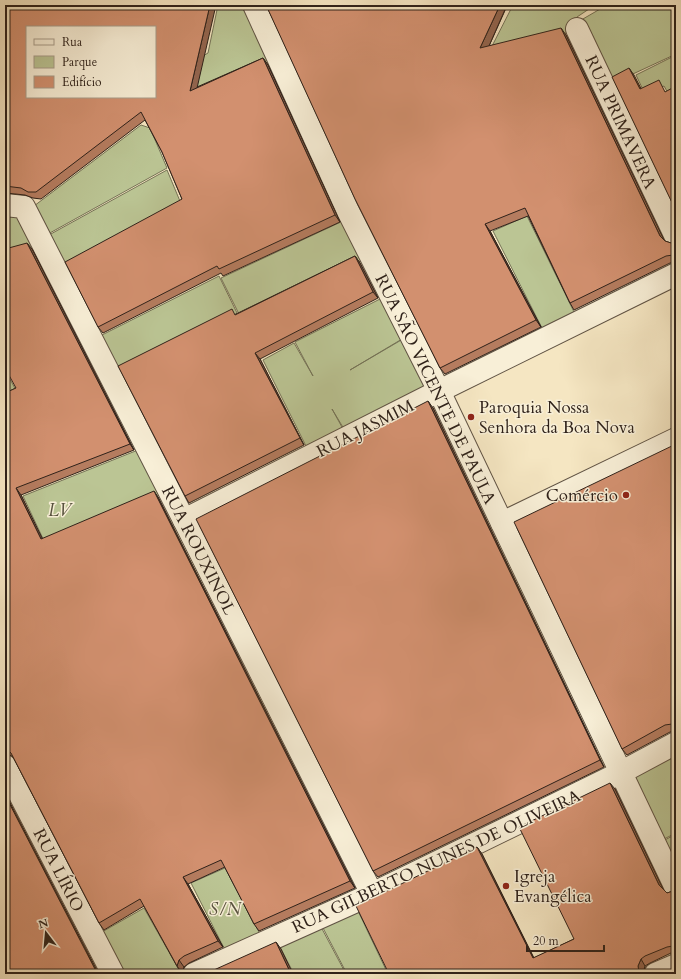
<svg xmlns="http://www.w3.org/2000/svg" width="681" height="979" viewBox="0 0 681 979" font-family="Cardo,serif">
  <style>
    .green { fill: #bbc594; stroke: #757457 }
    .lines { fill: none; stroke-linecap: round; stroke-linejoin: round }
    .minor-casing { stroke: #605344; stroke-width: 24 }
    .minor { stroke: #f8efd7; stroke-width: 22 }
    .wall { fill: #b57c5f; stroke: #2f221a }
    .shaded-wall { fill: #93654e; stroke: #2f221a }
    .building { fill: #d2906f; stroke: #2f221a; fill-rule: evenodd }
    .poi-dot { fill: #8f2418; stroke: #f8efd7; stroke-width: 1.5 }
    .labels { text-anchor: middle; stroke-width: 3; stroke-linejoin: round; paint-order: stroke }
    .street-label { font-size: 17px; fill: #2f221a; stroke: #f8efd7 }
    .poi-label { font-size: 17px; fill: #2f221a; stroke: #f8efd7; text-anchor: start }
    .park-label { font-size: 17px; font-style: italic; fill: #59533f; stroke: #f8efd7 }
  </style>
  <rect width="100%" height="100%" fill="#f5e6c2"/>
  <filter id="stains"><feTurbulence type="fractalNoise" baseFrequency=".005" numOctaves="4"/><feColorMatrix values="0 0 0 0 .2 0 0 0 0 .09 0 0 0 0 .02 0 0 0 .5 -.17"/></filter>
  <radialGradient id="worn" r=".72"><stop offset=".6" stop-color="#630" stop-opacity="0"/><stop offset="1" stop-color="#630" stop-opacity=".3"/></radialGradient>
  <g class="green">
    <polygon points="218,5 244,5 271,63 143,120 132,97 155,97 155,84 208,53"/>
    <polygon points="513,5 595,5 577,17 571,32 489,52"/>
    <polygon points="607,5 676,5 676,54 607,86 576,23"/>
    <polygon points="676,55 676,107 664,86 645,94 636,75"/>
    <polygon points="141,125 150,128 167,168 48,234 34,206"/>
    <polygon points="167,170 182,206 66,269 49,235"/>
    <polygon points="5,214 19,215 36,248 5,256"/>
    <polygon points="527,216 575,314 543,330 493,231"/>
    <polygon points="343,221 363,260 242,320 221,278"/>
    <polygon points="219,276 237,313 119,373 100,336"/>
    <polygon points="382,298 402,339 350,370 403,339 427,387 344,429 332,409 343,429 307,448 263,360 294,343 313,376 295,342"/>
    <polygon points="5,370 18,394 5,401"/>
    <polygon points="138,450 160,495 46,545 23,496"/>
    <polygon points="676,753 676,833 662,840 632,777"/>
    <polygon points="676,834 676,863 663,841"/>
    <polygon points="225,868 260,934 225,950 191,883"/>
    <polygon points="144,908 179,970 171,974 123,974 102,932"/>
    <polygon points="358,911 388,974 347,974 322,926"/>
    <polygon points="321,927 346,974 294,974 279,945"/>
  </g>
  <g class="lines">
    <defs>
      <g id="minor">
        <polyline points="5,5 6,5"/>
        <polyline points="254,5 348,211 439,391 675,886"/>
        <polyline points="577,29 676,237"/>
        <polyline points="5,205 24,207 184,520 372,894"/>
        <polyline points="184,520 439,391 676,274"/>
        <polyline points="502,523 676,439"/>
        <polyline points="5,766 113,974"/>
        <polyline points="194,974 372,894 620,773 676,743"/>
        <polyline points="655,974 676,965"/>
      </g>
    </defs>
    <use href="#minor" class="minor-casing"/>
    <use href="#minor" class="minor"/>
  </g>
  <g class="wall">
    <polygon points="266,5 507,6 489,46 566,35 663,239 665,241 671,243 676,242 676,262 670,263 574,310 570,303 528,216 490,231 541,327 445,374 440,368"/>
    <polygon points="5,10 197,87 263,58 268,65 340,222 223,276 221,273 103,333 98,327 182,199 162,152 145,120 41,199 33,198 25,195 6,193 5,193"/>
    <polygon points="32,249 134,450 21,495 42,539 158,497 355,888 259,931 254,924 225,867 188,884 223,947 189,963 184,967 182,973 177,966 144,906 104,930 99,923 13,757 12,756 5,754 5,393 16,388"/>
    <polygon points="355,256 360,263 378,298 260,359 304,445 189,503 185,496 236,314"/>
    <polygon points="433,408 604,767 378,877 373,871"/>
    <polygon points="676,444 676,731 670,732 627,755 622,749"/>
    <polygon points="615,789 662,888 667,893 676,890 676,953 671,953 650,963 645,966 643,974 389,974 477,847 482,854 534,958 574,939"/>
  </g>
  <g class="shaded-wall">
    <polygon points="210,5 216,5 195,97 190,91"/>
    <polygon points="500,5 507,5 485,55 480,48"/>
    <polygon points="561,28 566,35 665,242 660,236"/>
    <polygon points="263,58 268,65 340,222 335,215"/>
    <polygon points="629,68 634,75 645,96 640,89"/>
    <polygon points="485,224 490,231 541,327 536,320"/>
    <polygon points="27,243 32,249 134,450 130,444"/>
    <polygon points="355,256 360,263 378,298 373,292"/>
    <polygon points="255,353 260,359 304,445 300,438"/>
    <polygon points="428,401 433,408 604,767 600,760"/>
    <polygon points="16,488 21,495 46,546 41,539"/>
    <polygon points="154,491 158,497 355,888 350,881"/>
    <polygon points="610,783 615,789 664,891 659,885"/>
    <polygon points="5,793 99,974 98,974 5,795"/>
    <polygon points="477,847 482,854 537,965 533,958"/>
    <polygon points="183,877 188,884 223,947 218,941"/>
    <polygon points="276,942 281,949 293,974 291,974"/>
    <polygon points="641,959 645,966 643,974 640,974 639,972 638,966"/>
    <polygon points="179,960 184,967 182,973 177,966"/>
  </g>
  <g class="building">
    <path d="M11,5H210L190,91L263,58L335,215L219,269L217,266L98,327L65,262L182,199L162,152L141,112L36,192H28L21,188L5,186V10L7,9ZM27,27H155V97H27Z"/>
    <polygon points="266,5 500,5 480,48 561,28 660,236 665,241 671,243 676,242 676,251 672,253 673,255 666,256 570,303 525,208 485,224 536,320 440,368 355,199"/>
    <polygon points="629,68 640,89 659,80 665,92 676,86 676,211 612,77"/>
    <polygon points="27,243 130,444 16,488 41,539 154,491 350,881 254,924 221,860 183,877 218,941 184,956 179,960 177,966 140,899 99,923 11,753 7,749 5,748 5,393 16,388 5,368 5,249"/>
    <polygon points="355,256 373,292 255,353 300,438 185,496 118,366 232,309 235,315"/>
    <polygon points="428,401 600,760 373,871 196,519"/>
    <polygon points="676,444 676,725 672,724 665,725 622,749 514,522"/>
    <polygon points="610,783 659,885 667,893 676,890 676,947 673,946 667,947 645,956 641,959 638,966 639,972 640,974 389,974 356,906 477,847 533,958 574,939 519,827"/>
    <polygon points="5,795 97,973 98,974 5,974"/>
    <polygon points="276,942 291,974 205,974"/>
    <polygon points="676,970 676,974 666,974"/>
  </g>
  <g class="poi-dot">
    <circle cx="471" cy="417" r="4"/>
    <circle cx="626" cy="495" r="4"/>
    <circle cx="506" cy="886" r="4"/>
  </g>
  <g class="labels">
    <g class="street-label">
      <text transform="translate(621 122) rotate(65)" y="6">RUA PRIMAVERA</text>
      <text transform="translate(436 389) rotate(64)" y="6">RUA SÃO VICENTE DE PAULA</text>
      <text transform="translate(365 428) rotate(-27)" y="6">RUA JASMIM</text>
      <text transform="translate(199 550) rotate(63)" y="6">RUA ROUXINOL</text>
      <text transform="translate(436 861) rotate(-25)" y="6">RUA GILBERTO NUNES DE OLIVEIRA</text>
      <text transform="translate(59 870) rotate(63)" y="6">RUA LÍRIO</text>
    </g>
    <g class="poi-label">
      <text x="479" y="413">Paroquia Nossa<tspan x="479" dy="20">Senhora da Boa Nova</tspan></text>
      <text x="618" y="501" text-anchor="end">Comércio</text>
      <text x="514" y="882">Igreja<tspan x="514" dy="20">Evangélica</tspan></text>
    </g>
    <g class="park-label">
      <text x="60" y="516">LV</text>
      <text x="225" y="915">S/N</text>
    </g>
  </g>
  <rect width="681" height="979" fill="none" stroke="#f5e6c2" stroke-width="20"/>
  <rect x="6" y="6" width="669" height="967" fill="none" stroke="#2f221a" stroke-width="2"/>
  <rect x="10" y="10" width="661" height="959" fill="none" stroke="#2f221a"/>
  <rect x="26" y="26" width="130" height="72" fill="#f8efd7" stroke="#a89d8b"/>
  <rect x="34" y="39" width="20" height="6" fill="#f8efd7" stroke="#a89d8b"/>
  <text x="62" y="46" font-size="12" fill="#2f221a">Rua</text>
  <rect x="34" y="56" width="20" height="12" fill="#bbc594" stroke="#a89d8b"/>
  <text x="62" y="66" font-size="12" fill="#2f221a">Parque</text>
  <rect x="34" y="76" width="20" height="12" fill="#d2906f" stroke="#a89d8b"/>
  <text x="62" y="86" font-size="12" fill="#2f221a">Edifício</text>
  <g transform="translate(46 933) rotate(344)" stroke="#f8efd7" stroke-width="3" paint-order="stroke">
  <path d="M0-3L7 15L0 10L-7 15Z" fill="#2f221a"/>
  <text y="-6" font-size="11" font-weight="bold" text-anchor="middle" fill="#2f221a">N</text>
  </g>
  <path d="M527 945v6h77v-6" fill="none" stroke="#2f221a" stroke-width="2"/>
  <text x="533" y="945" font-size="12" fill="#2f221a" stroke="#f8efd7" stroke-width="3" paint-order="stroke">20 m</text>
  <rect width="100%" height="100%" filter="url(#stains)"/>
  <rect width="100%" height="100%" fill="url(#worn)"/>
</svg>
